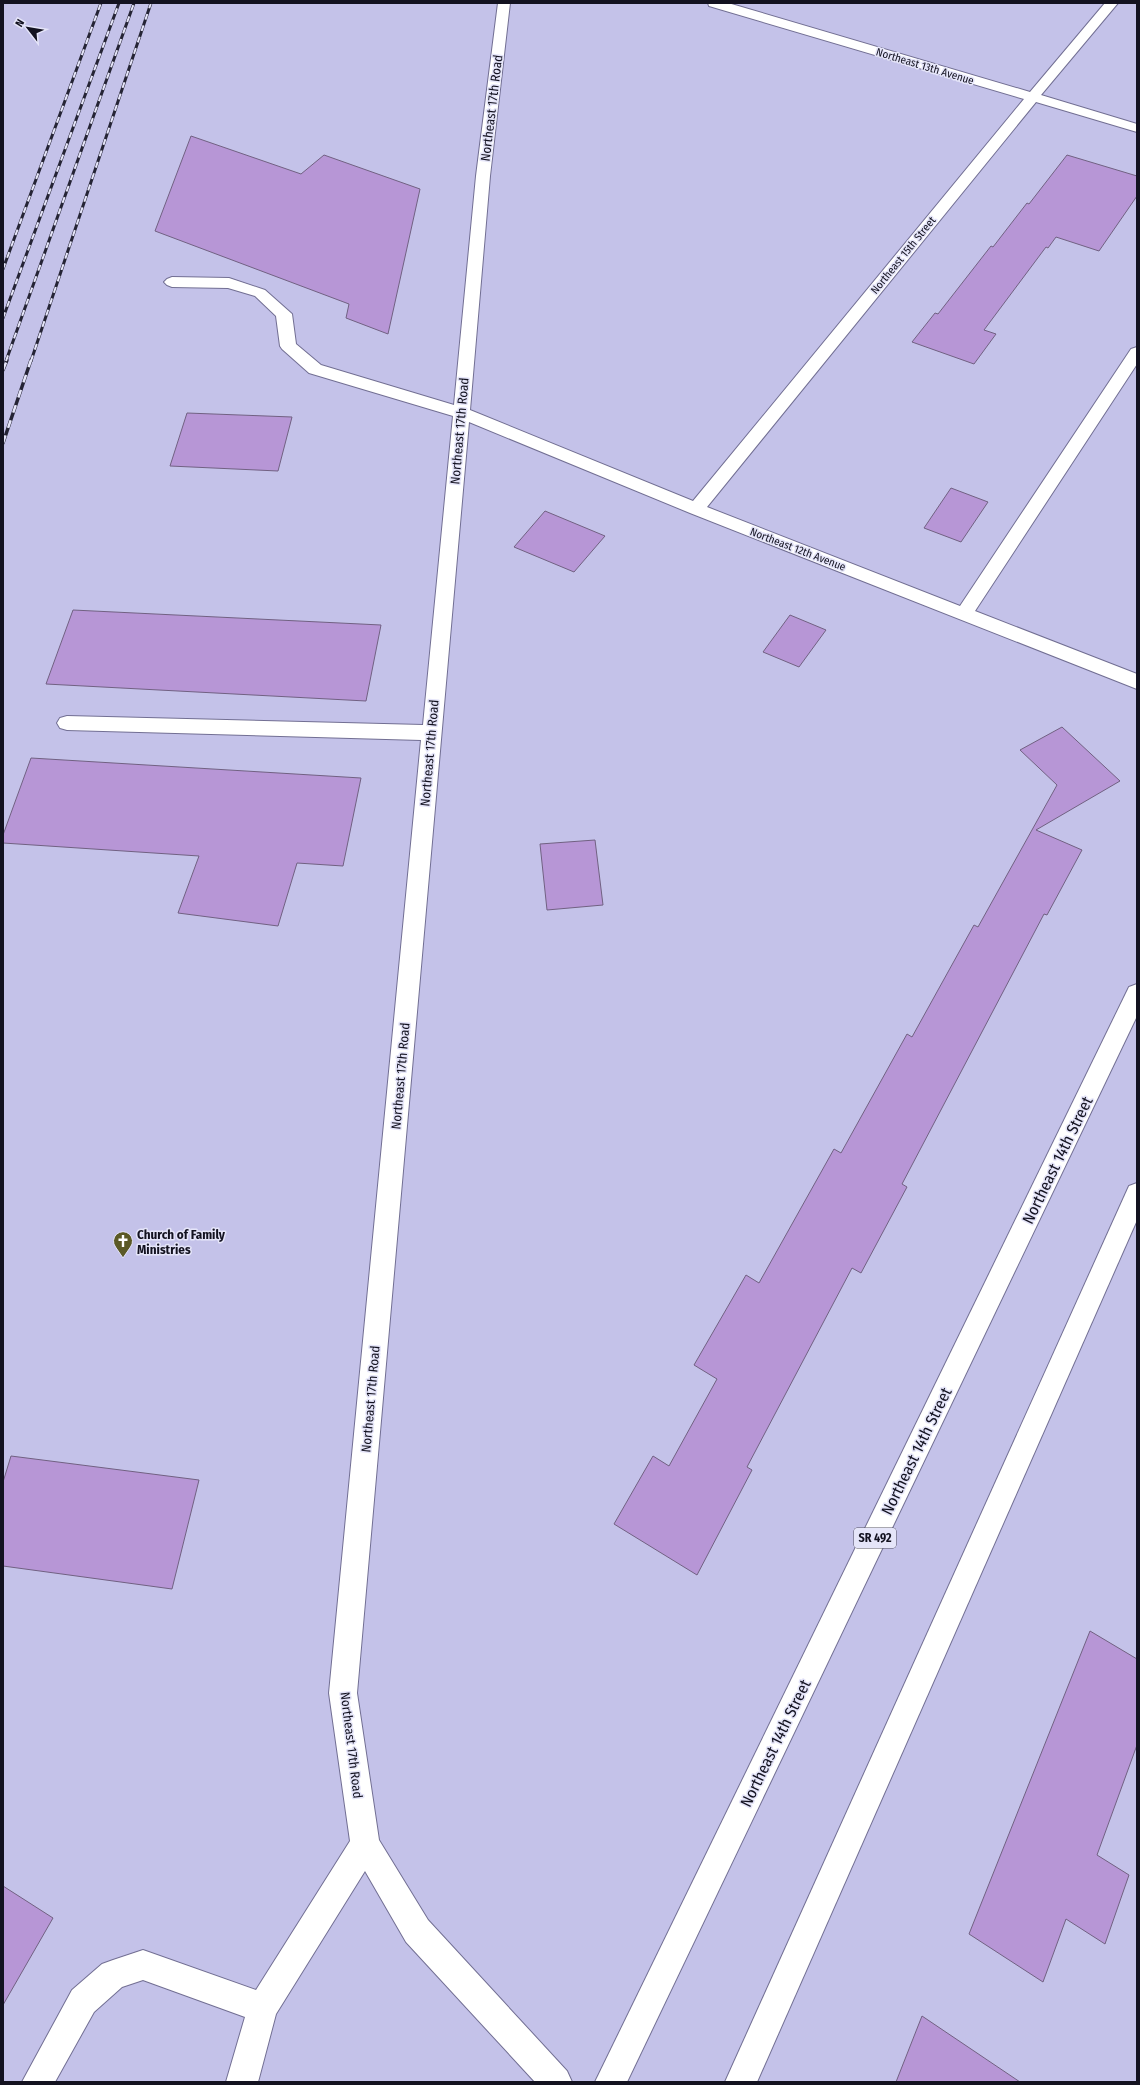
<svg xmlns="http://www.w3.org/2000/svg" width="1140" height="2085" viewBox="0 0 1140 2085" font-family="'Fira Sans Condensed',sans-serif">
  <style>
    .building { fill: #b796d6; stroke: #716182 }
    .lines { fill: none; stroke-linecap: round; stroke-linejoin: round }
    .minor-casing { stroke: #726f93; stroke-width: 2 }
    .major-casing { stroke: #726f93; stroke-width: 2 }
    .minor { fill: #fff; fill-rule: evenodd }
    .major { fill: #fff; fill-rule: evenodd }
    .rail-far1-casing { stroke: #252435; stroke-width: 3 }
    .rail-casing { stroke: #252435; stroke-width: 3.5 }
    .rail-far1 { stroke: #e5e5f9; stroke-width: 2; stroke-dasharray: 6; stroke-linecap: butt }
    .rail { stroke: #e5e5f9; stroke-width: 2.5; stroke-dasharray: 8; stroke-linecap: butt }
    .labels { text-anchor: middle; stroke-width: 3; stroke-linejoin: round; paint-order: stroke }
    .far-street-label { font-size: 11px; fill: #131220; stroke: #e5e5f9 }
    .shield { fill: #e5e5f9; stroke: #525161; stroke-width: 1 }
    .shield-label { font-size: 12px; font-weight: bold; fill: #131220 }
    .street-label { font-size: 13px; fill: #131220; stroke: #e5e5f9 }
    .poi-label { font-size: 13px; font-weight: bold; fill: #131220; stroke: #e5e5f9; text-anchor: start }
    .near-street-label { font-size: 16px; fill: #131220; stroke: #e5e5f9 }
  </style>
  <rect width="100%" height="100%" fill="#c4c2e9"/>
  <g class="building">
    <polygon points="191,136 301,174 324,155 420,189 388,334 346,318 349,304 155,231"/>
    <polygon points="1067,155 1137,176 1137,196 1099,251 1056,237 1048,248 1046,247 984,330 996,334 974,364 912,342 935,313 938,314 991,246 993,247 1027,203 1029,204"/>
    <polygon points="187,413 292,417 278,471 170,466"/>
    <polygon points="951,488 988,502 961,542 924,528"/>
    <polygon points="545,511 605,536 574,572 514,547"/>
    <polygon points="73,610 381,625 366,701 46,684"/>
    <polygon points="790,615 826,630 799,667 763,652"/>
    <polygon points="1062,727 1120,781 1036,830 1082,850 1047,915 1044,914 902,1184 907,1187 861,1273 852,1268 747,1467 752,1470 697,1575 614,1524 653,1456 669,1466 717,1379 694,1365 746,1275 759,1283 834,1149 841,1153 907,1034 912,1037 974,925 978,927 1057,785 1020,750"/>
    <polygon points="31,758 361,778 343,866 297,863 278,926 178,913 199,856 3,843 3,835"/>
    <polygon points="595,840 603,905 547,910 540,844"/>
    <polygon points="11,1456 199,1480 172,1589 3,1566 3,1482"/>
    <polygon points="1090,1631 1137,1659 1137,1745 1097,1855 1129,1875 1105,1944 1066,1919 1043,1982 969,1934"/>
    <polygon points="3,1886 53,1918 3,2005"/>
    <polygon points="922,2016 1020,2082 896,2082"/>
  </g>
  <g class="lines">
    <defs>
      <polygon id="minor" points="498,3 510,3 490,176 470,410 693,501 1024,99 709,6 708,3 728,3 1030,92 1105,3 1118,3 1041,95 1137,124 1137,132 1036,102 707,507 960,606 1131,349 1137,347 1137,364 975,611 1137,674 1137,689 690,513 469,422 357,1693 379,1840 428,1920 567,2071 572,2082 535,2082 406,1942 365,1871 276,2014 258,2082 226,2082 245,2017 143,1980 122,1987 94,2012 55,2082 22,2082 72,1990 102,1964 113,1960 143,1950 256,1990 350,1841 329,1693 421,740 67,730 60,728 57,723 60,718 67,716 423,725 453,416 309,373 282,349 280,346 276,316 255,296 228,288 172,287 167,285 164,282 167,279 172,277 229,278 265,290 292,314 296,344 321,365 454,405 476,176"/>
      <g id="major">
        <polygon points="1137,984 1137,1016 627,2082 595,2082 1129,987"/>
        <polygon points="1137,1183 1137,1220 757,2082 725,2082 1129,1186"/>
      </g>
    </defs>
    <use href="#minor" class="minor-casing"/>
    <use href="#major" class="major-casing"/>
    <use href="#minor" class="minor"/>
    <use href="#major" class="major"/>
    <defs>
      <g id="rail-far1">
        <polyline points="3,269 101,3"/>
        <polyline points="3,318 119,3"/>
        <polyline points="6,361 134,3"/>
        <polyline points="31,361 151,3"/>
      </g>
      <g id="rail">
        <polyline points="3,370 7,360"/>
        <polyline points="3,443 31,360"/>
      </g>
    </defs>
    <use href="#rail-far1" class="rail-far1-casing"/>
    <use href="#rail" class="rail-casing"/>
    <use href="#rail-far1" class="rail-far1"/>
    <use href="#rail" class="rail"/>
  </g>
  <defs>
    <symbol id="church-pin" viewBox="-11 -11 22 30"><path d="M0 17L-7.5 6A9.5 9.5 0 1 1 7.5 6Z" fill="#5b5926" stroke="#e5e5f9"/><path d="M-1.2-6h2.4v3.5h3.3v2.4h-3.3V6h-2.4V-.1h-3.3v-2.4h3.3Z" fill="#fff"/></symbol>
  </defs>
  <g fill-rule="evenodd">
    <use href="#church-pin" x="112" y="1230" width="22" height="30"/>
  </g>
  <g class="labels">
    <g class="far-street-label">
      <text transform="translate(925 66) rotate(17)" y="4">Northeast 13th Avenue</text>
      <text transform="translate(903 255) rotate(-51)" y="4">Northeast 15th Street</text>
      <text transform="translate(798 549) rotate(21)" y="4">Northeast 12th Avenue</text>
    </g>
    <rect class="shield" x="854" y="1528" width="42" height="20" rx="3"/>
    <g class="shield-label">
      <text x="875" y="1542">SR 492</text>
    </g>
    <g class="street-label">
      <text transform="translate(491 108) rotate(-83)" y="5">Northeast 17th Road</text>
      <text transform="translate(459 431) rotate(-85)" y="5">Northeast 17th Road</text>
      <text transform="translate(429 753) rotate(-85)" y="5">Northeast 17th Road</text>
      <text transform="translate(400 1076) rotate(-85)" y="5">Northeast 17th Road</text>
      <text transform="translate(370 1399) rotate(-85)" y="5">Northeast 17th Road</text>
      <text transform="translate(352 1745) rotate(83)" y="5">Northeast 17th Road</text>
    </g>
    <g class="poi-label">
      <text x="137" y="1239">Church of Family<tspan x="137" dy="15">Ministries</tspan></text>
    </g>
    <g class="near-street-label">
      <text transform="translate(1057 1160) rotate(-64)" y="6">Northeast 14th Street</text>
      <text transform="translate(916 1451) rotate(-64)" y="6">Northeast 14th Street</text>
      <text transform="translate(775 1743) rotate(-64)" y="6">Northeast 14th Street</text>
    </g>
  </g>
  <rect width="1140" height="2085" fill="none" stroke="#131220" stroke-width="8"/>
  <g transform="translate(28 28) rotate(301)" stroke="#e5e5f9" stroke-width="3" paint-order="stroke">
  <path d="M0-3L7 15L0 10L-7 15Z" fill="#131220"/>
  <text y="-6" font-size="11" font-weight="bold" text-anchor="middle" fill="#131220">N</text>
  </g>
</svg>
